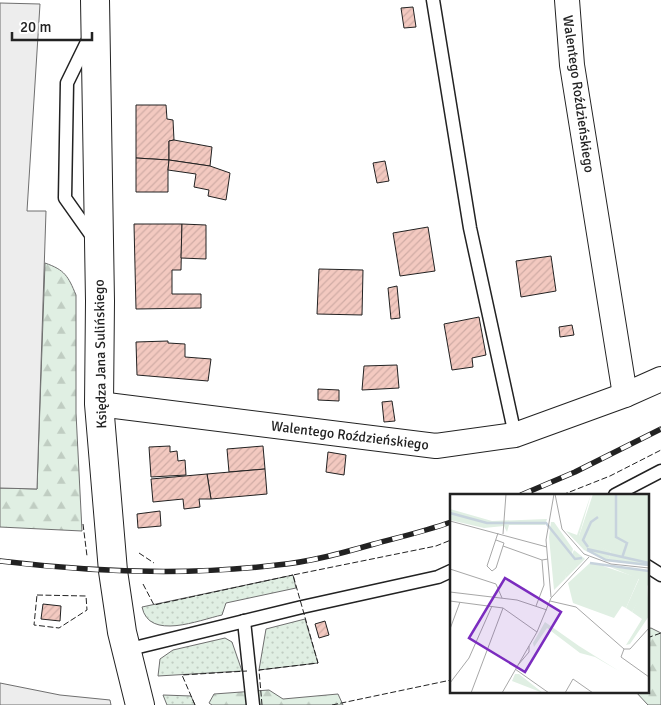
<svg xmlns="http://www.w3.org/2000/svg" width="661" height="705" viewBox="0 0 661 705" font-family="Signika,sans-serif">
  <style>
    .grass { fill: url(#grass-dots); stroke: #6f6f6f }
    .forest { fill: url(#forest-firs); stroke: #6f6f6f }
    .parking { fill: #ededed; stroke: #6f6f6f }
    .building { fill: url(#building-hatch); stroke: #222 }
    .lines { fill: none; stroke-linecap: round; stroke-linejoin: round }
    .lane-casing { stroke: #222; stroke-width: 15 }
    .street-casing { stroke: #222; stroke-width: 26 }
    .secondary-casing { stroke: #222; stroke-width: 30 }
    .lane { stroke: #fff; stroke-width: 12 }
    .street { stroke: #fff; stroke-width: 24 }
    .secondary { stroke: #fff; stroke-width: 28 }
    .rail-casing { stroke: #222; stroke-width: 5.5 }
    .rail { stroke: #fff; stroke-width: 4; stroke-dasharray: 11; stroke-linecap: butt }
    .fence { stroke: #222; stroke-width: 1; stroke-dasharray: 6 2.5; stroke-linecap: butt }
    .labels { text-anchor: middle; stroke-width: 4; stroke-linejoin: round; paint-order: stroke }
    .street-label { font-size: 14px; fill: #222; stroke: #fff }
    .inset-river { fill: none; stroke: #c7d3dd; stroke-width: 2.5 }
    .inset-road { fill: none; stroke: #a7a7a7; stroke-width: 1 }
    .view { fill: #7b2cbf; fill-opacity: 0.15; stroke: #7b2cbf; stroke-width: 2.5 }
    .inset-edge { fill: none; stroke: #222; stroke-width: 2.5 }
  </style>
  <defs>
    <pattern id="grass-dots" width="8" height="8" patternUnits="userSpaceOnUse" patternTransform="scale(1.25)"><rect width="8" height="8" fill="#e0efe3"/><path d="M2 2h.1M6 6h.1" fill="none" stroke="#c0cdc2" stroke-width="1.8" stroke-linecap="round"/></pattern>
    <pattern id="forest-firs" width="22" height="20" patternUnits="userSpaceOnUse" patternTransform="scale(1.25)"><rect width="22" height="20" fill="#e0efe3"/><path d="M5 1l3.5 6h-7zM16 11l3.5 6h-7z" fill="#c0cdc2"/></pattern>
    <pattern id="building-hatch" width="6" height="6" patternUnits="userSpaceOnUse" patternTransform="scale(1.25)"><rect width="6" height="6" fill="#f3c9c0"/><path d="M-1 1l2-2M0 6l6-6M5 7l2-2" fill="none" stroke="#d0aca5"/></pattern>
  </defs>
  <rect width="100%" height="100%" fill="#fff"/>
  <g class="grass">
    <path d="M293,575L296,588L226,603L222,615C199,620 149,641 142,607Z"/>
    <polygon points="305,619 318,663 259,670 266,629"/>
    <polygon points="225,638 232,642 242,671 158,676 160,659 173,650"/>
    <polygon points="163,695 191,696 195,705 167,705"/>
  </g>
  <g class="forest">
    <path d="M45,263C65,270 68,276 76,295V413L82,531L0,527V488L37,489Z"/>
    <polygon points="651,628 661,633 661,705 648,705 635,691 647,691 647,629"/>
    <polygon points="269,690 283,699 338,694 343,705 212,705 209,703 214,694"/>
  </g>
  <g class="parking">
    <polygon points="0,3 40,4 27,211 46,211 37,489 0,488"/>
    <polygon points="0,683 60,695 110,700 111,705 0,705"/>
  </g>
  <g class="building">
    <polygon points="413,7 416,27 404,28 401,8"/>
    <polygon points="136,105 166,105 167,119 173,120 174,140 169,141 169,160 136,158"/>
    <polygon points="174,140 212,147 210,166 169,160 169,141"/>
    <polygon points="136,158 169,160 168,170 168,192 136,192"/>
    <polygon points="169,160 210,166 230,173 226,200 208,196 209,190 194,187 196,174 168,170"/>
    <polygon points="385,161 389,181 377,183 373,163"/>
    <polygon points="134,224 182,224 181,270 172,270 172,294 201,294 201,308 136,309"/>
    <polygon points="182,224 206,225 206,259 181,258"/>
    <polygon points="428,227 435,271 400,276 393,233"/>
    <polygon points="551,256 556,291 521,297 516,261"/>
    <polygon points="319,269 363,270 362,315 317,314"/>
    <polygon points="397,286 400,318 391,319 388,288"/>
    <polygon points="479,317 486,355 472,358 473,367 452,370 444,324"/>
    <polygon points="572,325 574,335 560,337 559,327"/>
    <polygon points="168,341 168,343 185,344 185,357 211,359 208,381 137,375 136,342"/>
    <polygon points="397,365 399,388 362,390 364,366"/>
    <polygon points="318,389 339,390 339,401 318,400"/>
    <polygon points="392,401 395,421 384,422 382,402"/>
    <polygon points="170,446 170,452 177,451 178,461 185,460 186,475 151,477 149,447"/>
    <polygon points="263,446 265,469 229,472 227,449"/>
    <polygon points="328,452 346,455 344,475 326,472"/>
    <polygon points="265,469 267,494 211,499 207,474"/>
    <polygon points="207,474 211,499 199,499 200,507 184,509 183,499 153,502 151,479"/>
    <polygon points="160,511 161,526 138,528 137,514"/>
    <polygon points="43,604 61,606 60,621 41,619"/>
    <polygon points="325,621 329,635 319,638 315,624"/>
  </g>
  <g class="lines">
    <defs>
      <g id="lane">
        <polyline points="433,0 470,228 515,435"/>
        <polyline points="89,38 67,83 65,198 94,239"/>
        <polyline points="615,495 661,471"/>
        <polyline points="647,566 661,575"/>
        <polyline points="244,621 253,705"/>
        <polyline points="126,650 302,607 438,577 451,571"/>
      </g>
      <g id="street">
        <polyline points="567,0 572,65 625,395"/>
        <polyline points="99,404 436,446 515,435 625,395 661,379"/>
      </g>
      <polyline id="secondary" points="95,0 100,301 99,404 113,571 122,632 140,705"/>
    </defs>
    <use href="#lane" class="lane-casing"/>
    <use href="#street" class="street-casing"/>
    <use href="#secondary" class="secondary-casing"/>
    <use href="#lane" class="lane"/>
    <use href="#street" class="street"/>
    <use href="#secondary" class="secondary"/>
    <defs>
      <g id="rail">
        <polyline points="521,495 575,472 661,429"/>
        <path d="M0,561C92,572 185,576 277,565C310,562 342,553 374,544C400,537 426,531 451,522"/>
      </g>
    </defs>
    <use href="#rail" class="rail-casing"/>
    <use href="#rail" class="rail"/>
    <g class="fence">
      <polyline points="562,495 610,476 661,450"/>
      <polyline points="83,524 87,556"/>
      <polyline points="139,553 154,563"/>
      <polyline points="143,584 154,605 293,575"/>
      <polygon points="37,595 86,596 87,610 59,628 34,625"/>
      <polyline points="647,638 661,633"/>
      <polyline points="195,705 182,675 247,671"/>
      <polyline points="262,705 259,670 318,663 293,575 436,546 451,540"/>
      <polyline points="332,705 451,680"/>
    </g>
  </g>
  <g class="labels">
    <g class="street-label">
      <text transform="translate(579 94) rotate(82)" y="5">Walentego Roździeńskiego</text>
      <text transform="translate(100 354) rotate(-91)" y="5">Księdza Jana Sulińskiego</text>
      <text transform="translate(350 435) rotate(7)" y="5">Walentego Roździeńskiego</text>
    </g>
  </g>
  <g transform="translate(450 494)">
    <rect width="199" height="199" fill="#fff"/>
    <path d="M141,0L129,42L161,58L158,67L134,56L116,37L127,41ZM124,56L135,65L115,85L119,66ZM160,73L199,77V89L182,118L176,114L189,85Z" fill="#e0efe3"/>
    <path d="M143,0H199V72L158,67L161,58L138,48L133,50L129,42ZM0,15L42,27L97,25L95,31H59L57,38L54,32L34,34L0,26ZM101,28H104L123,55L115,85L104,96L99,43ZM141,68L189,84L176,114L172,112L164,124L123,109L118,89ZM197,88L199,122L180,150L176,151L192,125L182,118ZM95,128L129,152L169,177L145,163L130,159L97,134L84,153L83,149ZM65,180H69L93,199L62,187Z" fill="#e0efe3"/>
    <path class="inset-river" d="M166,0V43L177,49L172,64M0,19L37,29H96L125,65L132,64M138,53L133,46L141,28L148,23M137,55L199,69M137,56L156,66L199,71M140,69L199,77"/>
    <path class="inset-road" d="M105,0L112,35L134,60L161,70L199,74M0,27L97,53M53,40L56,0M46,46L54,49L46,74L42,77L37,72L48,39M53,52L92,66M0,75L46,90L52,104M0,98L67,106L97,116M101,103L96,46L104,0M0,107L53,114L87,138M100,107L126,113L174,155H180L199,134M86,112L94,91L92,66L98,65M0,135L10,108M174,155L171,163L199,183M68,171L79,158V152M65,175L99,199M0,189L19,164L42,112M21,199L53,114M52,199L87,138L101,104L139,63M115,199L123,185L143,199"/>
    <path class="view" d="M55,84L111,118L75,178L19,144Z"/>
    <rect width="199" height="199" class="inset-edge"/>
  </g>
  <path d="M12 32v8h80v-8" fill="none" stroke="#222222" stroke-width="2.5"/>
  <text x="20" y="32" font-size="15" fill="#222222" stroke="#ffffff" stroke-width="4" paint-order="stroke">20 m</text>
</svg>
